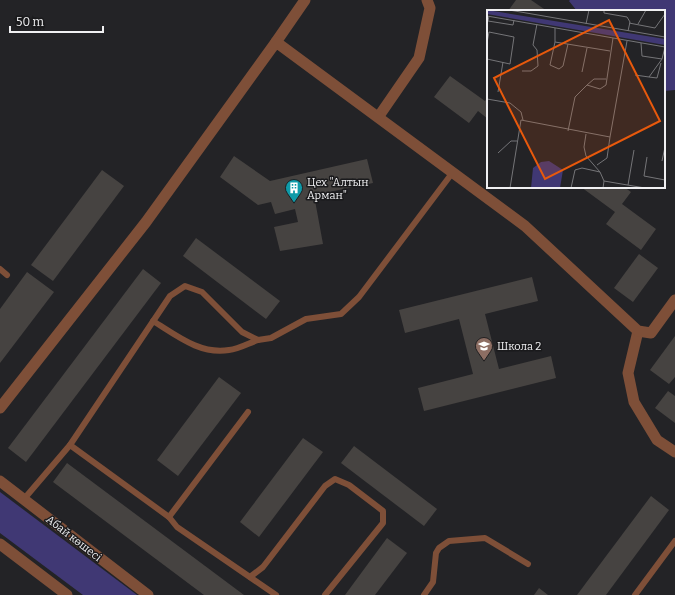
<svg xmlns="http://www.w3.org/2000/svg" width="675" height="595" viewBox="0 0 675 595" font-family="Bitter,serif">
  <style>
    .green { fill: #403874 }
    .building { fill: #464341 }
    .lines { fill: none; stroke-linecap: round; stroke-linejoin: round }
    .service { stroke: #7e4f38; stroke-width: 6 }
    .minor { stroke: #7e4f38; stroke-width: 11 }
    .tertiary { stroke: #7e4f38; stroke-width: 11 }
    .labels { text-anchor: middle; stroke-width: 3; stroke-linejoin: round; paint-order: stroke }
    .poi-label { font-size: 11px; fill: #f0f0f2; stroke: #1a1a1c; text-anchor: start }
    .street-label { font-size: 11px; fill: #f0f0f2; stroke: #1a1a1c }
    .inset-road { fill: none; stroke: #757578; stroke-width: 1 }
    .view { fill: #e8590c; fill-opacity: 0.15; stroke: #e8590c; stroke-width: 2 }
    .inset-edge { fill: none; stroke: #f0f0f2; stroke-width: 2 }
  </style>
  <rect width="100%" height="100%" fill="#232326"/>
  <g class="green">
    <polygon points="570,0 675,0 675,90 664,91 664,11 577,11 569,1"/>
    <polygon points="0,492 137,595 83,595 0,533"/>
  </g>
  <g class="building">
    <polygon points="516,0 531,0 547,11 508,11"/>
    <polygon points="450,76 485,101 488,97 488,119 478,111 469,123 434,97"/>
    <polygon points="234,156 270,181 367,159 373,183 314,195 323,244 280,251 274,227 298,222 295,209 275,214 271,202 258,205 220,177"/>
    <polygon points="102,170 124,186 53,281 31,265"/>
    <polygon points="581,187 624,187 631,192 622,204 656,229 641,250 606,224 615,212"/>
    <polygon points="196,238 280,301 266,319 183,256"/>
    <polygon points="639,254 658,268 633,302 614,288"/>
    <polygon points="143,269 161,283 26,462 8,448"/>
    <polygon points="27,272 54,292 0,363 0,309"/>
    <polygon points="532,277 538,301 485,314 499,369 551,356 556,378 424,411 418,388 473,374 459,319 405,333 399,310"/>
    <polygon points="675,336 675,377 669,384 650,370"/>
    <polygon points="219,377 241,393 178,476 157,460"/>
    <polygon points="668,391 675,396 675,423 655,408"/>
    <polygon points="303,438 323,452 259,537 240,522"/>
    <polygon points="354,446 437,509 424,526 341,463"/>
    <polygon points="67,463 244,595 204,595 53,482"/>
    <polygon points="651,496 669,510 606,595 577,595"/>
    <polygon points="387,538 407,553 375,595 345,595"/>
    <polygon points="539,588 548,595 534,595"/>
  </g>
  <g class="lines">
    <g class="service">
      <polyline points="0,269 7,275"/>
      <path d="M153,321C176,335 200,355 229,350C239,349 249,343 258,340"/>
      <polyline points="70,445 169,517 177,527 276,595"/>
      <polyline points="24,499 70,445 170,296 185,286 202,292 242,332 258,340 271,338 306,319 341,314 359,297 453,172"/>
      <polyline points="169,517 248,412"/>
      <polyline points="250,577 263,567 325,486 335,479 349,485 383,511 383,523 325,595"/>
      <polyline points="424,595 433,582 436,553 439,548 449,541 485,538 528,564"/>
      <polyline points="635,595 675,541"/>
    </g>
    <g class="minor">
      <polyline points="276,42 305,0"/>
      <polyline points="379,116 419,58 430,8 427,0"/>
      <polyline points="638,331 628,373 634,402 657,440 675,452"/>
      <polyline points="0,408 146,222 276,42 525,226 638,331 651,333 675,300"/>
    </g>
    <g class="tertiary">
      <polyline points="0,481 148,595"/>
      <polyline points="0,544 67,595"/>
    </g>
  </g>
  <defs>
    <symbol id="building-pin" viewBox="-11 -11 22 30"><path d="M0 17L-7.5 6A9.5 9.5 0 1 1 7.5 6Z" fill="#0f9aa8" stroke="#1a1a1c"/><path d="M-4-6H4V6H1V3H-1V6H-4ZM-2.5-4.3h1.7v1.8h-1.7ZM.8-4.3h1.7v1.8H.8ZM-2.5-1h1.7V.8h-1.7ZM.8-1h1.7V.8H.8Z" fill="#fff"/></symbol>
    <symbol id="school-pin" viewBox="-11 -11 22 30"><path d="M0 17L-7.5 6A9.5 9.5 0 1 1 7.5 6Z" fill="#8d6e63" stroke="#1a1a1c"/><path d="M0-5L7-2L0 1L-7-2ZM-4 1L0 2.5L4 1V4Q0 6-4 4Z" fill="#fff"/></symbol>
  </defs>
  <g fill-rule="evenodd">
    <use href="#building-pin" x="284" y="178" width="20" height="27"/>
    <use href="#school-pin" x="474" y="336" width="20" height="27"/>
  </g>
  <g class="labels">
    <g class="poi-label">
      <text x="307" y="186">Цех "Алтын<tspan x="307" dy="13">Арман"</tspan></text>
      <text x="497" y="350">Школа 2</text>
    </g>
    <g class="street-label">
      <text transform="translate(74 538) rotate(38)" y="4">Абай көшесі</text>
    </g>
  </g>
  <g transform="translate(487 10)">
    <rect width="178" height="178" fill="#232326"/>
    <path d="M0,0L178,29V35L0,4ZM62,151L76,160L73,178H44L46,158L54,152Z" fill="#403874"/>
    <path class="inset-road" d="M22,0L178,27M117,0V3L140,7L143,12L141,21M0,6L178,37M2,6L1,11L26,15L27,10M142,13L168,18L178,4M99,14L102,0M151,14L159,0M68,18V32L123,41M68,32L63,55L72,59L76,56L81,34M0,33L2,22L27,27L23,54L0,49M154,33L155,46L175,49L178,37M35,61H44L51,56L50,40L46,35L50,14M95,62L100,38M148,65L162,67L175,49M162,67L170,68L174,53M100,75L107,69H119M11,82L16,52M0,89L23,93L34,102L36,110M81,121L88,87L100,75L113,79L119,75L126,28M99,124L97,137L99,146L113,162L117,171L116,178M11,143L24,131H30M160,147L157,166L178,170M175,151L178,137M110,155L120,148L123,127M117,171L158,178M141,175L147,140M23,178L34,110L123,127L140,31M84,178L88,160L95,158L113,162"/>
    <path class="view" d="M122,10L173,111L58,169L7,68Z"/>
    <rect width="178" height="178" class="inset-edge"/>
  </g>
  <path d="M10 26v6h93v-6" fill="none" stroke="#f0f0f2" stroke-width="2"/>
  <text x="16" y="26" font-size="12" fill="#f0f0f2" stroke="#1a1a1c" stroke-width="3" paint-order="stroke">50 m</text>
</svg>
